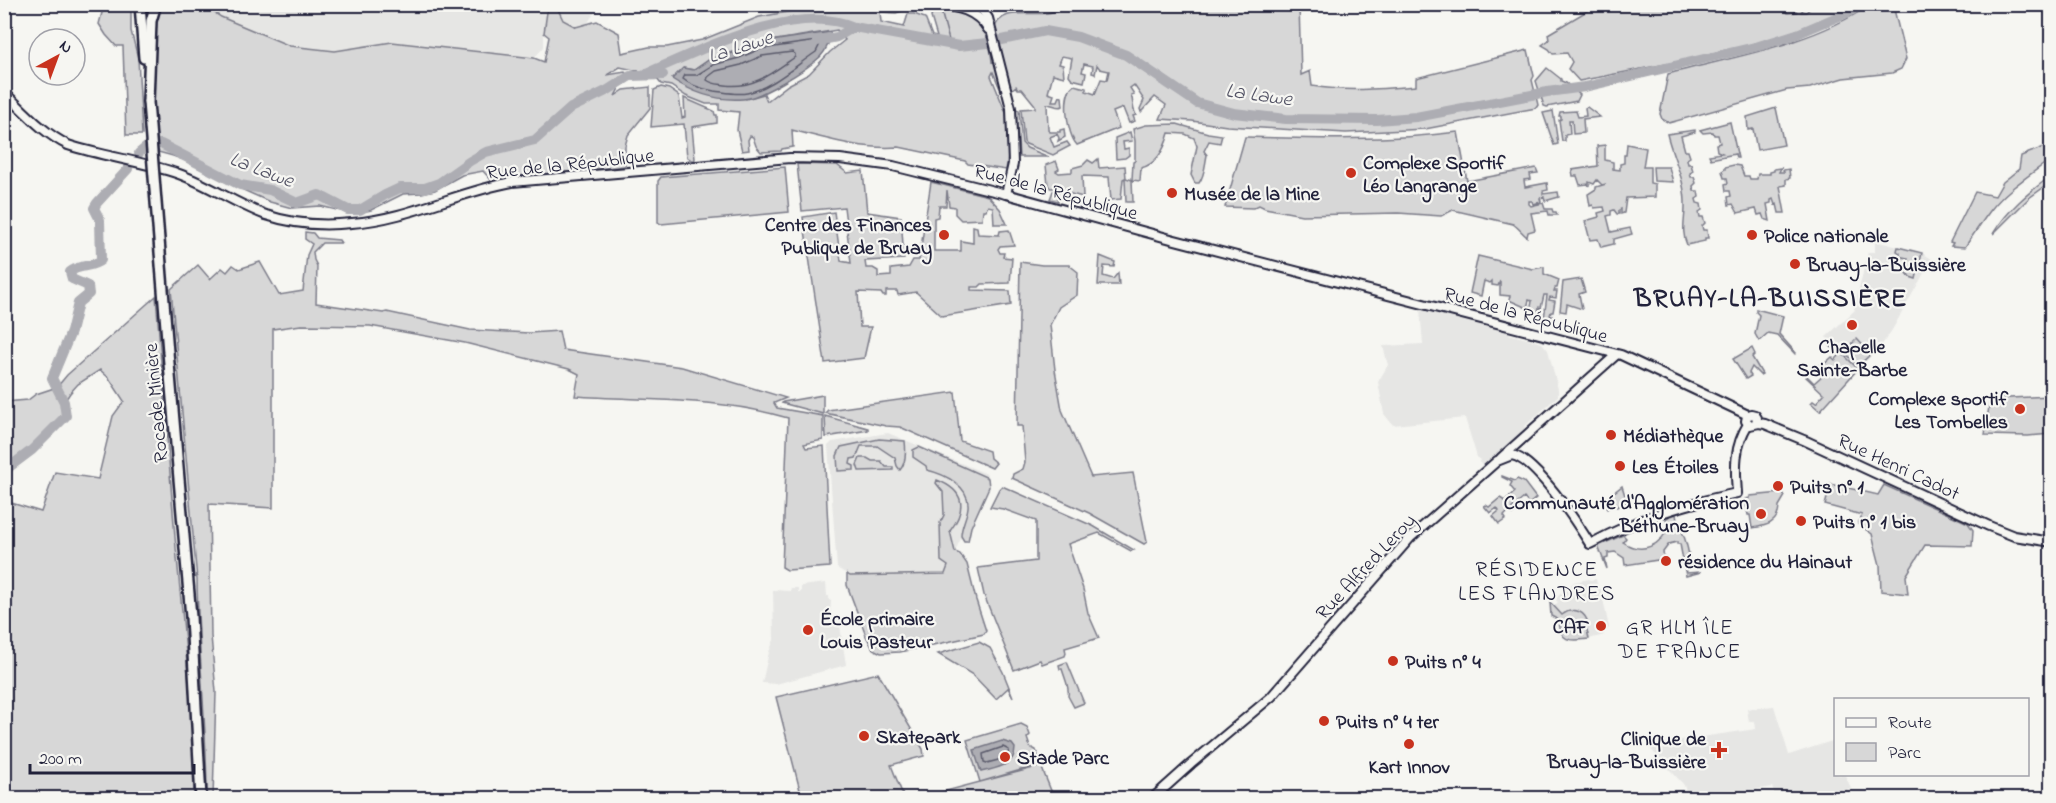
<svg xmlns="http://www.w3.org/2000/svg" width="2056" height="803" viewBox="0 0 2056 803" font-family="'Indie Flower',sans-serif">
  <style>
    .built { fill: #e6e6e4 }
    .green { fill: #d7d7d7; stroke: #7c7c89; stroke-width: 1.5; fill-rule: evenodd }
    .water { fill: #adadb3; stroke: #757583; stroke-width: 1.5 }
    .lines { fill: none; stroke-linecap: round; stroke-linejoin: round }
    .shore { stroke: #5a5a6b; stroke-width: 1.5 }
    .stream { stroke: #757583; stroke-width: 1.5 }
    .river { stroke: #adadb3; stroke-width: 10 }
    .secondary-casing { stroke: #22223b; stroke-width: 12 }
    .highway-casing { stroke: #22223b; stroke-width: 14 }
    .secondary { stroke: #f6f6f2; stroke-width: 8 }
    .highway { stroke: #f6f6f2; stroke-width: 9 }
    .highway-bridge-casing { stroke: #22223b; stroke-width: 14; stroke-linecap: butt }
    .highway-bridge { stroke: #f6f6f2; stroke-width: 9 }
    .poi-dot { fill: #c8321e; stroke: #f6f6f2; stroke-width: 2 }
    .labels { text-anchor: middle; stroke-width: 4.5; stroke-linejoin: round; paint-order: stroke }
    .poi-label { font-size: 20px; font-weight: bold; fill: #22223b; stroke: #f6f6f2; text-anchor: start }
    .street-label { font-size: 20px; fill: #22223b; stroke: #f6f6f2 }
    .water-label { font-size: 21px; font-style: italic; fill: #535365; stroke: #f6f6f2 }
    .neighbourhood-label { font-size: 21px; letter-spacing: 1.5px; fill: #22223b; stroke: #f6f6f2 }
    .district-label { font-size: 26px; font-weight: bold; letter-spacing: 1.5px; fill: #22223b; stroke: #f6f6f2 }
  </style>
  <rect width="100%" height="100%" fill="#f6f6f2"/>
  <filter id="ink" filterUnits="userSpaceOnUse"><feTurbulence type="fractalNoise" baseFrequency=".0167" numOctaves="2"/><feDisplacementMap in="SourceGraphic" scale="12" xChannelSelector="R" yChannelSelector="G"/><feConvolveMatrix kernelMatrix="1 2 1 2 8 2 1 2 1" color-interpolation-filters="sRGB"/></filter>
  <g filter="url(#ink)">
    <g class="built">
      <polygon points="203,5 548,5 544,33 544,47 534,58 392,42 335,51 290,46 221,17"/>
      <polygon points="556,5 597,5 596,10 587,24 576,27 563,20"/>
      <polygon points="1875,241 1922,253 1932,259 1892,330 1881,346 1858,369 1826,337 1855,310 1854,309 1868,252 1875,252"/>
      <polygon points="1420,309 1460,318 1509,332 1509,334 1542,343 1548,350 1558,389 1558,396 1524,427 1525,428 1514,439 1484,467 1479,462 1480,460 1477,457 1465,418 1393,425 1384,414 1378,382 1388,365 1383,346 1423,344"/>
      <polygon points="888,433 987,474 987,480 945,574 850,576 837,568 828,446 832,442"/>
      <polygon points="1589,579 1590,580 1596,579 1598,589 1601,589 1609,628 1603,633 1604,635 1589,639 1586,617 1584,615 1580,612 1562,615 1554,606 1558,602 1555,599 1574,582"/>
      <polygon points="826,583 827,596 829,596 829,600 831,601 830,617 832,621 839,619 846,665 776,684 762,683 769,652 774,640 773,590 790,591 791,588 798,588 798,592 801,592 801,586"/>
      <polygon points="1774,706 1789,755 1835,740 1836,774 1845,775 1851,788 1829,798 1786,798 1784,796 1776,798 1772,787 1708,798 1688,798 1684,785 1647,745 1756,729 1755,721 1749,722 1747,709"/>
    </g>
    <g class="green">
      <path d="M856,4L878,6V5H906L905,10L896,13L880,12L881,22L904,27L908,14H914L925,18L932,36L937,37L931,17L934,7C971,10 989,23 992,62L994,61L1002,85L1001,91L993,72L991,76L1006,113L1008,157L1006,170L968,164L965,161L899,147C864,150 826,139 792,130L793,147L782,149L781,151L761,152L756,146L753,137L750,136L748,140L749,150L742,151L737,130L739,112L719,110V104H706L686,96L671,86L661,84L653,74L620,67L607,75L625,72L629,81L622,83L615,96L624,90L650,87V108L628,135L625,146V166L492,181L483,171L462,175L435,190L422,193L403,194L371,210L353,214L320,206L292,208L270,202L230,184L194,164L173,156L158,152L153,97L155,22L161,5H203L221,17L290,46L335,51L392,42L534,58L544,62L549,37L544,33L548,5H556L563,20L576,27L597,21L619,33L622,53L649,47H667L702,40L759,17L804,9L818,5ZM837,30L845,40L830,52L809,74L788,85L767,101L764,94L746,99L683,68L694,70L709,60L758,43Z"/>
      <polygon points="104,5 131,5 131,31 138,58 142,135 126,135 123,46 116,46 106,35 99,24"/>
      <path d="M1080,5H1299L1301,75L1310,71L1312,86C1347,92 1380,89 1416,86V78L1528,50L1534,76L1532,80L1538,105L1536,108L1425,129L1346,133L1227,126L1192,121L1160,119L1166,105L1155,97L1141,112L1140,109L1144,100L1134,85L1130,88L1134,94L1131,95C1134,101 1131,106 1136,115L1133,116L1135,121L1129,123L1123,108L1113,112L1119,128L1077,145C1067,135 1061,93 1074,85L1086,88V91L1095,94L1101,79L1107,80L1109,71L1100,69L1097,65L1095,74L1092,73L1093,66L1084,64L1082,72L1086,73L1084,82L1072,79L1069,75L1072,58L1062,56L1059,64L1063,65L1064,77L1053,74L1048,93L1054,95L1052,101H1058L1060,96L1062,97L1063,106C1058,109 1053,104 1047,104L1048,129L1049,132H1060V130L1064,129L1065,137L1058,141L1059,138L1057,134L1050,137L1054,147L1067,142L1070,146L1053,155L1026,144L1024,142L1021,109L1035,108V105L1022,89H1018L1016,86L1011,90L994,31C999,6 1029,16 1047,13C1058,11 1069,7 1080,5Z"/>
      <path d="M1780,5L1788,13L1797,12L1789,5H1807L1801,12H1806L1814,5H1855C1838,16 1819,22 1800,29C1729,55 1653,66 1579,81L1568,69L1572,62L1567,53L1553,54L1549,49L1542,45L1549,40L1548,34L1597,5Z"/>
      <path d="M1870,5H1893L1906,59L1901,69L1892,73L1843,78L1810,88L1787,90L1669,123L1662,119L1660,114L1668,74C1736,56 1811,45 1870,5Z"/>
      <polygon points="1547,68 1561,79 1561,81 1566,83 1580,95 1577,101 1547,107 1544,106 1536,81"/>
      <polygon points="661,87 669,89 679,96 682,118 685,117 684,98 714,111 715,115 717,115 717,123 692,127 695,159 693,161 687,157 684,124 651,127 654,90"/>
      <polygon points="1587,107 1600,117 1583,119 1584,133 1573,134 1572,120 1569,120 1570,134 1565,135 1565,141 1562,141 1559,120 1561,119 1561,116 1559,116 1560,112 1576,111 1578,117 1586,116 1585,108"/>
      <polygon points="1776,108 1784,145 1757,150 1753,129 1748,130 1747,117"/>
      <polygon points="1016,109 1019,110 1022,143 1027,148 1049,157 1019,157"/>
      <polygon points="1553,111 1558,144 1554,145 1543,113"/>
      <polygon points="1730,122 1738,158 1736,158 1735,154 1711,159 1709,155 1722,153 1717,151 1716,144 1720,143 1718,135 1714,135 1713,132 1703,133 1700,130"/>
      <path d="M1177,124L1208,133L1222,135L1220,143L1209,141L1204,151L1207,155C1205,164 1205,175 1199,183H1195L1191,175L1197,146L1194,138L1185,134L1169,133C1165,148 1158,164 1141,168L1140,181L1132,180L1133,202H1126L1125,178L1123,179L1121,199L1111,200L1109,177L1082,176L1083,197L1067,193V191H1058V201L1050,199L1053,191H1056L1057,188H1050L1048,185L1046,165L1056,161L1059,169L1056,171L1059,173L1072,172V168L1083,165L1088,160L1093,163L1098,159L1099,168L1125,166L1126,178L1132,180L1133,162L1135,161V141L1133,129L1146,125Z"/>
      <path d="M1695,130V132L1681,136L1685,151H1688L1690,157L1687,159L1688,164H1691L1693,171L1690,173L1691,177H1694L1696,183L1693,186L1694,191H1698L1699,197L1696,199L1697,203L1701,204L1702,210L1699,212L1700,217H1703L1705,223L1702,226L1703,230H1707L1708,238H1705V241L1687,245C1681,232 1685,221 1685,207C1686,180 1673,159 1667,134Z"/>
      <polygon points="1130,132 1132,141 1123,142 1124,149 1129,148 1129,155 1125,158 1116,159 1115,138"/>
      <path d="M1458,132L1467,181L1536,168L1538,173L1530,174L1531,179L1524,180L1525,187L1547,183L1548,190L1543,191V194L1558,192L1559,197L1545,201L1544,197L1540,198L1541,202L1533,204L1532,201H1529V204L1531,206L1543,203L1545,209H1552L1553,212H1556L1557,215H1549L1548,211L1531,213L1535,230L1528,232L1527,237C1522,233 1519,228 1513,224L1453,210L1441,216L1398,213L1302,215L1265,208L1259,205L1253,208L1225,207L1245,137C1317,139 1387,141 1458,132Z"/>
      <polygon points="1627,144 1646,148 1643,167 1650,167 1650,183 1655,184 1655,197 1626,198 1624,213 1621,214 1621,209 1619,210 1619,214 1617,214 1614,210 1611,211 1611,215 1607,216 1611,232 1630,228 1632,234 1614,239 1614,244 1601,247 1598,239 1590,240 1585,221 1599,217 1598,213 1605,211 1604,207 1594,208 1593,205 1590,206 1588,194 1596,189 1596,187 1606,184 1602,185 1597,180 1594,184 1589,182 1589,186 1588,184 1580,185 1577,176 1573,176 1572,170 1598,166 1597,146 1605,145 1605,160 1613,162 1613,169 1620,170 1620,164 1624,163 1624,155 1626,155"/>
      <path d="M2044,147L2051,149V159C2030,175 2006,190 1990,211C1981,223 1973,235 1965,247L1951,246L1953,243L1950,242L1975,192L1995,196L2003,182L2019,169L2021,156Z"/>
      <polygon points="797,164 837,165 847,173 863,171 867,212 901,217 904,259 865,261 866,268 873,268 878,271 878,277 891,276 891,269 909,267 913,260 919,260 931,182 988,196 1000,209 1007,224 994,224 993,207 988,206 986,210 983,210 982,219 961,220 955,214 955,207 949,206 947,190 946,206 939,206 938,217 934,218 934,251 961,251 961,241 973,243 973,226 977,227 978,234 999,235 1000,231 1009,230 1014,245 1000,246 998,249 1000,253 1004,253 1003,257 1012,258 1010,283 982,284 979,287 971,287 971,290 1010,291 1011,305 942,316 916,292 898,295 897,291 886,291 886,296 883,296 881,293 858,292 860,327 871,327 864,358 825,363 803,217 834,212 841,261 851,263 844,207 802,211"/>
      <polygon points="1734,165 1740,166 1744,176 1749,176 1750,179 1757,179 1758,174 1770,174 1770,172 1774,171 1774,169 1781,168 1779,172 1784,172 1783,170 1789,169 1790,178 1786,179 1786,185 1780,186 1785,213 1779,213 1777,204 1775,205 1773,199 1771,200 1771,203 1767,204 1770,221 1764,219 1762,214 1758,215 1756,209 1738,213 1733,204 1729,205 1728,197 1731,196 1730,191 1726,191 1725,184 1728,183 1727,178 1724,178 1722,171 1725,169 1725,167"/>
      <polygon points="785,167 789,212 661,224 658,222 658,181 661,177"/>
      <polygon points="1653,167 1669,167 1673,182 1654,181"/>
      <path d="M2051,176V182L2029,198L1993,234C2007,210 2029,192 2051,176Z"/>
      <path d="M305,232L313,233L317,238L339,240L341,243H322L313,252L314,260L317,266L316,303L383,313L387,312L470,330L529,333L559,331L563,350L682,367L786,398L774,403L777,408L823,416V440L804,444L806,448L824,446L830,567L787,570L782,567L788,418C717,397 648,401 575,396L579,374L569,369L465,343L370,326L301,325L273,329V508L209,504L211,636L216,692L213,798H207C207,725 198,653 197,580L171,289L198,265L210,279L222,268L227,272L233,265L239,269L260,262L279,295L303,291L307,255L312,244L305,239Z"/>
      <polygon points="1898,247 1922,253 1916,279 1910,277 1905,270 1908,258 1902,257 1902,259 1899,259 1900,253 1897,251"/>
      <polygon points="1100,256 1115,262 1114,267 1104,266 1103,276 1113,279 1118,273 1119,285 1098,285"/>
      <polygon points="1478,256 1533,269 1544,267 1544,274 1559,280 1557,288 1555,288 1554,291 1557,291 1556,298 1550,297 1549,300 1555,301 1553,312 1551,312 1550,315 1552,316 1544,319 1547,295 1544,295 1541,308 1539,307 1538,313 1540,315 1530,313 1532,301 1529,300 1527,308 1509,300 1510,296 1500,295 1500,281 1498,286 1492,285 1492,281 1490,283 1484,281 1481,296 1470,293"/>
      <polygon points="1020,262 1042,265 1069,265 1078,272 1077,295 1059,307 1050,325 1055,370 1062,410 1091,477 1133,473 1147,542 1144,544 1089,513 1012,478 1013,474 1023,469 1025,462 1022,426 1017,426"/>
      <polygon points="1581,279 1585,292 1579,294 1582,309 1567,304 1566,312 1560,311 1563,282"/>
      <polygon points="156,296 175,537 192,716 194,798 5,798 5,501 41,512 55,472 98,479 113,416 124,401 109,378 100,370 78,384 70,393 64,402 66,416 62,421 32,450 5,471 5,402 28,400 36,394 57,387 67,375"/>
      <polygon points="1756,309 1783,316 1779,334 1796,353 1795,354 1777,335 1768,333 1759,341 1755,334 1759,315 1756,312"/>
      <polygon points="1857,339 1871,354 1858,366 1844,351"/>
      <polygon points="1831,342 1858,369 1820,411 1811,403 1813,401 1816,403 1824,394 1806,377 1807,376 1814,383 1823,375 1817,368 1820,365 1822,366 1832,357 1835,360 1839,356 1829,344"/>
      <polygon points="1752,348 1755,354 1752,357 1762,374 1760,375 1752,367 1749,373 1751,376 1746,379 1733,359"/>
      <polygon points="955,392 960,441 989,451 990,458 996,463 992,468 900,427 886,426 825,413 828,410"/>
      <polygon points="823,395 823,414 782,403 783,402"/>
      <polygon points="2051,396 2051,434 2028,436 1985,435 1990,399"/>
      <polygon points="825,416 868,428 868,430 826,437"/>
      <path d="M879,439L905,441C906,450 906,463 900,470L897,466L895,458L877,446H861L856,458L851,459L850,464L854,466V470L838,471L837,456L841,447Z"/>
      <path d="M919,447L988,478L989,487L971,527L968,541H964L961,536C961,526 967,517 968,507C970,486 944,474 927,470L926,466L913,457V450Z"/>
      <polygon points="860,458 867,458 872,461 881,461 886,467 893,467 893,470 859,471 857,465"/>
      <polygon points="1502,476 1515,481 1517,479 1524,482 1536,498 1529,504 1524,498 1512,508 1515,512 1513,514 1509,511 1504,516 1506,519 1499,524 1493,516 1499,511 1497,508 1490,513 1484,506 1486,505 1489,507 1500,498 1505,501 1515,492 1510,486 1512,482 1502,477"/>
      <path d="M937,480C965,491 967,508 950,531L955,552L960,554L967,564L976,600L986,631L984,634L900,652L881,653L873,649L866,636L847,585V574L850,576L945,574L948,566L941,561L940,523L944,515L943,492L936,483Z"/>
      <polygon points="1831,484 1878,495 1884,485 1968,523 1973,530 1972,546 1925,545 1906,576 1908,594 1881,591 1880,565 1872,534 1858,524 1862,515 1825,505"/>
      <polygon points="1002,486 1093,526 1134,550 1131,551 1099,533 1068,544 1083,589 1088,613 1099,638 1065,648 1066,653 1065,656 1042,664 1040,660 1014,670 984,595 978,568 1036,561 1036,521 1003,509 990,507 999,489"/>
      <polygon points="1622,486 1627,502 1617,507 1613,505 1607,509 1603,501"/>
      <path d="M1781,493L1785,496L1779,506C1779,523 1767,526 1752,528L1750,515H1748L1745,499L1750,498V496Z"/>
      <path d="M1676,514L1678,527L1681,528C1686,542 1693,559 1686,573L1701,572L1686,576L1680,544H1677V542L1669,544L1663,552L1664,559L1625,565L1624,558L1615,552L1608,553V558L1605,559L1607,569L1598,546L1623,535L1626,538L1623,542C1642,555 1661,546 1669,526L1667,525L1666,518Z"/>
      <path d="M1550,602L1562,615C1571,608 1582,609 1587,620L1585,621L1589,639C1570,641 1560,643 1559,620L1551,616Z"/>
      <polygon points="979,642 990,648 1003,672 1013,697 1008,688 996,699 973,675 938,654"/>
      <path d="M1067,662L1084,703L1074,707L1068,696C1070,688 1065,679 1062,669H1060L1059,665Z"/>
      <polygon points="878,673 923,749 924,756 891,765 904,798 802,798 776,697"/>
      <polygon points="1021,724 1027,727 1030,735 1027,738 1030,747 1036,750 1041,764 980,782 1041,766 1054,798 920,798 980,782 967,740"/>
    </g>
    <g class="water">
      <path d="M830,32C831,40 826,51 820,57C806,70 761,98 743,99C717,101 693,93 672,79L683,68L694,70L710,59L737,52L758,43Z"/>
      <path d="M1002,741L1012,744L1015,748C1015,767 995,768 981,772L974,750Z"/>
    </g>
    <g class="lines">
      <g class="shore">
        <path d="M817,41L820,44L816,52C795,66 772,88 747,93C736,95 724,92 714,91C703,89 691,86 683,79L685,75H697L713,65L739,58L760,49Z"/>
        <path d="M792,52L795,54V57C772,73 753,89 725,85C718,84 712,84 707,80L708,77L716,71L741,65L762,56Z"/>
        <polygon points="1003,747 1009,750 1006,758 987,763 984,762 983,754"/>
      </g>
      <polyline class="stream" points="941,11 950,44"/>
      <g class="river">
        <polyline points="817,41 837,37 854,27 959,46 988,43 1045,31 1078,37 1126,55 1197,103 1234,113 1286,119 1377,120 1416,117 1547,92 1585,87 1759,46 1797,34 1849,12 1861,4"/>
        <path d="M647,73C701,50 797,1 854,27"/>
        <polyline points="139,153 150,144 161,144 240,185 270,190 297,203 319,195 348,210 360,210 385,195 400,188 425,188 439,183 470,161 486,152 535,140 571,108 608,90 630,76 663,75"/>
        <path d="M4,471L32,450L66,416L64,402L52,378L71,332L78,303L89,294L88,286L72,279L70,272C79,264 92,268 101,260L100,220L94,208L97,203L128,169"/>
      </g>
      <defs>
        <g id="secondary">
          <path d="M937,4C958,7 976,10 988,29"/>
          <polyline points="973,4 983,11 988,18 1011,108 1013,164 1006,194"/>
          <path d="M4,92C25,112 43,133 68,145C105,157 143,161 179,174C209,185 236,204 266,215C293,224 325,226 352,223C407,219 458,192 512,182L790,158L840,159L893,166L1006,194L1171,239L1621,355L1748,415"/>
          <polyline points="1756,423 1757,418 1755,415 1751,414 1747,416 1746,421 1750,425 1759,423 1765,424 1806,441 1989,526 2014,536 2052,542"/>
          <polyline points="1501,458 1616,355"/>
          <path d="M1153,798L1191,764L1271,697L1410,538L1497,461L1512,455C1536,460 1577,523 1590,544C1641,517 1681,505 1737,493C1735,467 1734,447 1748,424"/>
        </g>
        <g id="highway">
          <polyline points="140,4 144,58"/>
          <polyline points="148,102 151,21 156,4"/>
          <polyline points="168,352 191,617 201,798"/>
        </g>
      </defs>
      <use href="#secondary" class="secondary-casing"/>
      <use href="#highway" class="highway-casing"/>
      <use href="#secondary" class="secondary"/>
      <use href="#highway" class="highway"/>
      <defs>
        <polyline id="highway-bridge" points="148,102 168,352"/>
      </defs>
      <use href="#highway-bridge" class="highway-bridge-casing"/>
      <use href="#highway-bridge" class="highway-bridge"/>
    </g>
  </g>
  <g class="poi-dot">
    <circle cx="1351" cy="173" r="6"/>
    <circle cx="1172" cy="193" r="6"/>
    <circle cx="944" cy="235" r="6"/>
    <circle cx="1752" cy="235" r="6"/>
    <circle cx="1795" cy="264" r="6"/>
    <circle cx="1852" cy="325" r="6"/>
    <circle cx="2020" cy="409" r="6"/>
    <circle cx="1611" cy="435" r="6"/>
    <circle cx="1620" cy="466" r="6"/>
    <circle cx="1778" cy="486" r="6"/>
    <circle cx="1761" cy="514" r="6"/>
    <circle cx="1801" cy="521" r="6"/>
    <circle cx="1666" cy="561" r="6"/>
    <circle cx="1601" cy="626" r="6"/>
    <circle cx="808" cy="630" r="6"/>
    <circle cx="1393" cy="661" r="6"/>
    <circle cx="1324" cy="721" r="6"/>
    <circle cx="864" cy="736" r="6"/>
    <circle cx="1409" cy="744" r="6"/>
    <path d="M1716 741h6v6h6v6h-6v6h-6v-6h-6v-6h6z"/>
    <circle cx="1005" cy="757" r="6"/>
  </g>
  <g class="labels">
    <g class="poi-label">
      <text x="1363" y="169">Complexe Sportif<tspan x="1363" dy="23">Léo Langrange</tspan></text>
      <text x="1184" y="200">Musée de la Mine</text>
      <text x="932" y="231" text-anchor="end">Centre des Finances<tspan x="932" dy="23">Publique de Bruay</tspan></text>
      <text x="1764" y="242">Police nationale</text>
      <text x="1807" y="271">Bruay-la-Buissière</text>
      <text x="1852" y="353" text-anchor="middle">Chapelle<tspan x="1852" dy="23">Sainte-Barbe</tspan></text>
      <text x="2008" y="405" text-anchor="end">Complexe sportif<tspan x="2008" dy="23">Les Tombelles</tspan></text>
      <text x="1623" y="442">Médiathèque</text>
      <text x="1632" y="473">Les Étoiles</text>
      <text x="1790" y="493">Puits n° 1</text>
      <text x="1749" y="509" text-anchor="end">Communauté d'Agglomération<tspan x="1749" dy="23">Béthune-Bruay</tspan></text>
      <text x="1813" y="528">Puits n° 1 bis</text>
      <text x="1678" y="568">résidence du Hainaut</text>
      <text x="820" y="625">École primaire<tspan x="820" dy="23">Louis Pasteur</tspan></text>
      <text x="1589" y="633" text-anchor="end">CAF</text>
      <text x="1405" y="668">Puits n° 4</text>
      <text x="1336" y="728">Puits n° 4 ter</text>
      <text x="876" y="743">Skatepark</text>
      <text x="1706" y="745" text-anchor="end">Clinique de<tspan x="1706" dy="23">Bruay-la-Buissière</tspan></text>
      <text x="1017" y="764">Stade Parc</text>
      <text x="1409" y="773" text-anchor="middle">Kart Innov</text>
    </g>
    <g class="street-label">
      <text transform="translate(570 163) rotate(-6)" y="7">Rue de la République</text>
      <text transform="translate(1056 191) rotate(15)" y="7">Rue de la République</text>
      <text transform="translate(1526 314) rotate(15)" y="7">Rue de la République</text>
      <text transform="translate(155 403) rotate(-95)" y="7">Rocade Minière</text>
      <text transform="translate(1899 466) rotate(25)" y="7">Rue Henri Cadot</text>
      <text transform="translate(1365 566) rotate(-47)" y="7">Rue Alfred Leroy</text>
    </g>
    <g class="water-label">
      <text transform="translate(740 46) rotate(-18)" y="7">La Lawe</text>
      <text transform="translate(1259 94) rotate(8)" y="7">La Lawe</text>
      <text transform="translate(262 169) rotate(21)" y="7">La Lawe</text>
    </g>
    <g class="neighbourhood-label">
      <text x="1537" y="576">RÉSIDENCE<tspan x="1537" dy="24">LES FLANDRES</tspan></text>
      <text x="1680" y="634">GR HLM ÎLE<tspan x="1680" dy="24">DE FRANCE</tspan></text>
    </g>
    <g class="district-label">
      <text x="1771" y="306">BRUAY-LA-BUISSIÈRE</text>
    </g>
  </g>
  <rect width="2056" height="803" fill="none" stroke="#f6f6f2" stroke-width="24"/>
  <rect x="12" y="12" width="2032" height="779" fill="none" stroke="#22223b" stroke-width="2" filter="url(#ink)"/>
  <rect x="1834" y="698" width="195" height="78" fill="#f6f6f2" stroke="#a1a1a9" stroke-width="1.5"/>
  <rect x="1846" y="718" width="30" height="9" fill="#f6f6f2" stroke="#a1a1a9" stroke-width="1.5"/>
  <text x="1888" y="728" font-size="18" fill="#22223b">Route</text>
  <rect x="1846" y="743" width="30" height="18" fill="#d7d7d7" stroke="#a1a1a9" stroke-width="1.5"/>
  <text x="1888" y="758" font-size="18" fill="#22223b">Parc</text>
  <g transform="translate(57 57) rotate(41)"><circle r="28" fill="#f6f6f2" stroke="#a1a1a9" stroke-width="1.5"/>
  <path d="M0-4.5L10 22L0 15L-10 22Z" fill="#c8321e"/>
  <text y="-9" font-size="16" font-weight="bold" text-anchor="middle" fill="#22223b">N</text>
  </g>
  <path d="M30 764v9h164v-9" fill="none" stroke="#22223b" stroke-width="3"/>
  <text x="39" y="764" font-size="18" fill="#22223b" stroke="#f6f6f2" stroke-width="4.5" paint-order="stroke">200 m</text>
</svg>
